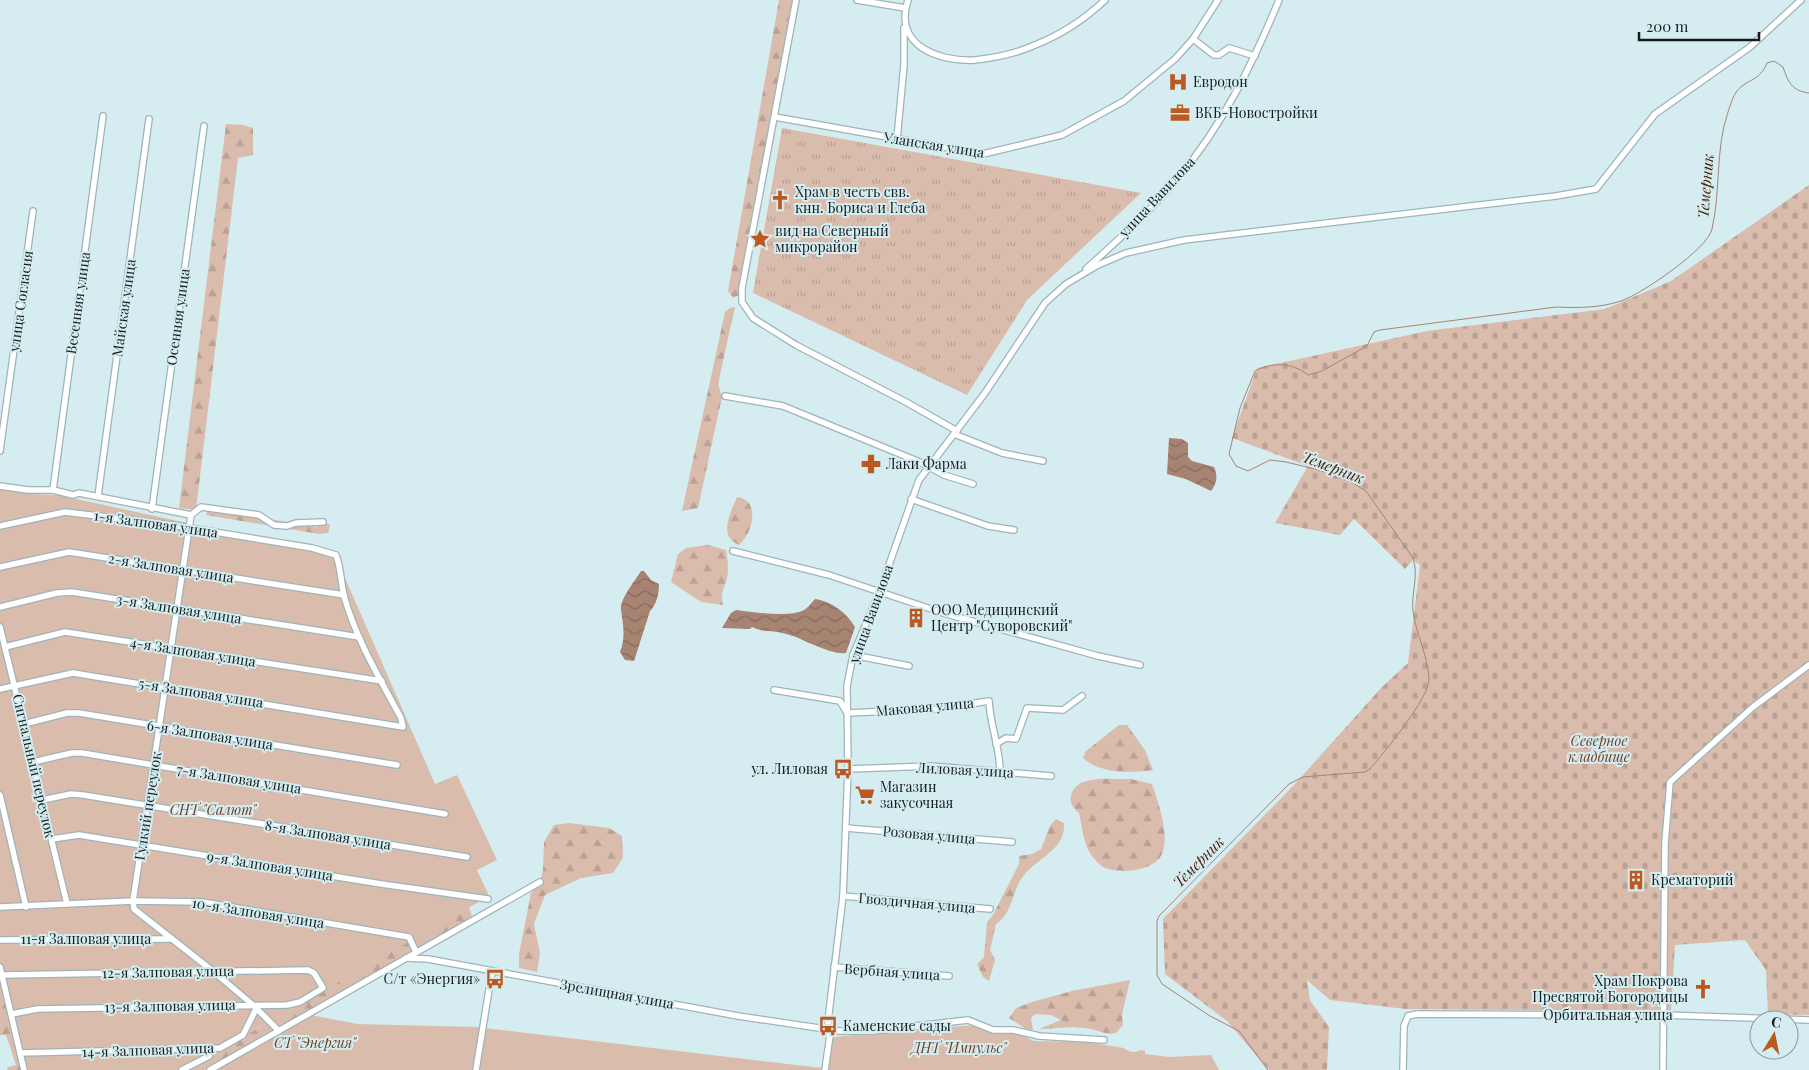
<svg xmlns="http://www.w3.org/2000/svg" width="1809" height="1070" viewBox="0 0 1809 1070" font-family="'Playfair Display',serif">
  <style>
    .grass { fill: url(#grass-tufts) }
    .forest { fill: url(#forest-firs) }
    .cemetery { fill: url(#cemetery-stones) }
    .garden { fill: #dabcad }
    .water { fill: url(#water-waves) }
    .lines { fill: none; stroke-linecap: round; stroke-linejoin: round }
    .stream { stroke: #a78372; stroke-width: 1 }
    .minor-casing { stroke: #9db4b8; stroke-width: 8 }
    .minor { stroke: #fff; stroke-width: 5.5 }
    .labels { text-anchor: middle; stroke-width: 4; stroke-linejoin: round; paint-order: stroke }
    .poi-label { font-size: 14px; fill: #141c1e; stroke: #d5edf1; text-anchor: start }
    .street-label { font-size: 14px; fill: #141c1e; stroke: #d5edf1 }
    .park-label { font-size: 14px; font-style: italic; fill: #703e24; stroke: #d5edf1 }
    .water-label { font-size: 15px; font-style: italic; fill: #481900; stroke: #d5edf1 }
  </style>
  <defs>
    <pattern id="grass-tufts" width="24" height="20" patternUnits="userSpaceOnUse" patternTransform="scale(1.25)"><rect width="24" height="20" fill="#dabcad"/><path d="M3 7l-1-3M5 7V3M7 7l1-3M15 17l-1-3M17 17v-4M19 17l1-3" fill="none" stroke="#baa194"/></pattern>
    <pattern id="forest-firs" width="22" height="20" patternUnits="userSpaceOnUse" patternTransform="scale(1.25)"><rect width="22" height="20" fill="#dabcad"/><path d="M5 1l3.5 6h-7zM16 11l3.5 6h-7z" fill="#baa194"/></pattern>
    <pattern id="cemetery-stones" width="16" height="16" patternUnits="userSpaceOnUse" patternTransform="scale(1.25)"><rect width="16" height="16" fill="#dabcad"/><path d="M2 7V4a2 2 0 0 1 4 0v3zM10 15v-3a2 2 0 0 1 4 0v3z" fill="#baa194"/></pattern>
    <pattern id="water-waves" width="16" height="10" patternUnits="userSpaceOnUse" patternTransform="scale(1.25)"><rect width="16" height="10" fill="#a78372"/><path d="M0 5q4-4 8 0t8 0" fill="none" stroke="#876a5d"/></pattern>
  </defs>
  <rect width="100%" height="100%" fill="#d5edf1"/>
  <polygon class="grass" points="782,128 1141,193 1027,300 967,395 753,293"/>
  <g class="forest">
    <polygon points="779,0 793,0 741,294 733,298 728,291"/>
    <polygon points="226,124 243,125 253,128 253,155 238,158 196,510 179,508"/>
    <polygon points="735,307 718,384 722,397 698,508 682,511 725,312 730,308"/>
    <path d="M737,497C761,500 753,533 739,545C717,536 731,512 737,497Z"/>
    <polygon points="208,509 317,527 323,522 330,525 328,533 319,534 206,515"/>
    <path d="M708,545L726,550C728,559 729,574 726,582C722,591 721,595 723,605L701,602L671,582L678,554L686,548Z"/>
    <path d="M1119,725H1127L1145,750L1153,770C1131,773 1100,774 1083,758L1086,751Z"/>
    <path d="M1131,779L1152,784C1158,802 1169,832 1163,851C1158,871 1120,875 1103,867C1100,865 1092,857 1090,853C1083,842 1082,826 1079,813C1074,808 1069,804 1071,796C1076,773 1113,780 1131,779Z"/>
    <path d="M1056,819L1064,823C1066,849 1039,857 1024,875C1011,891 1014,912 996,924L990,950L995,960L989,981L983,977L977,964L984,957L987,922L993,915L1019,864V856L1032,854L1041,849L1050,826Z"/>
    <polygon points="569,823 609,828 622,836 623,858 613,873 581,878 545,895 534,924 540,953 537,972 519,968 519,954 531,893 540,881 543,870 544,842 554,825"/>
    <polygon points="469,907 472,917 206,1070 185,1070"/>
    <polygon points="0,980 22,1070 7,1070 8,1067 16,1065 6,1035 0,1035"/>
    <path d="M1130,980L1122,1015L1123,1025L1116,1033C1104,1035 1096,1029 1084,1028C1069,1026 1054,1029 1039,1029L1061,1020L1051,1015L1035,1014L1031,1018L1033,1030L1026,1029L1009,1018L1016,1008L1032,1002L1072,991Z"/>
  </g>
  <polygon class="cemetery" points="1809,185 1809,1015 1768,1014 1766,970 1745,940 1675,945 1671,1011 1405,1009 1330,1000 1307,980 1310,1000 1329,1027 1327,1070 1269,1070 1227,1021 1165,974 1163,919 1294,785 1382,687 1408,663 1420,565 1413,560 1405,569 1354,519 1340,535 1275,523 1308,466 1232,438 1257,368 1427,331 1605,309 1671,281"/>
  <g class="garden">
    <polygon points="0,488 29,494 58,495 335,555 435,784 457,775 497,860 477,870 489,896 185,1070 22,1070 0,980"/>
    <polygon points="311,1015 357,1024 476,1027 822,1068 822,1070 212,1070"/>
    <path d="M975,1025L997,1032L1017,1033L1034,1041L1086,1042L1124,1048C1130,1053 1134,1053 1141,1050L1145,1051V1054L1169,1057L1211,1055L1219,1070H826L832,1037Z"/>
  </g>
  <g class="water">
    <path d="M1169,438L1182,439L1188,443V457L1192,461L1214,467C1218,476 1217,483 1211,491L1186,479L1167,474Z"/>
    <path d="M641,571H644L651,580L659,584C659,593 657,604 650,611L634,661L625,660L620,652C626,638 623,624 621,610C620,598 635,581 641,571Z"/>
    <path d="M815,599C831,601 847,613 855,627L846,653C827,655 801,636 782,633C769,630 766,633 752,627L750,629L722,628L731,613L736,610C752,612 789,618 804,610C808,608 812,602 815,599Z"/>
  </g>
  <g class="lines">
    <path class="stream" d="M1268,1070L1239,1031L1210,1016L1162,984L1157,975V921L1159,916L1289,784L1303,777L1365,772L1370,769C1383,754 1430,697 1429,679C1428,656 1416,634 1413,611C1411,593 1419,576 1413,558L1366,491L1353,483L1319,470L1286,462L1270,460L1248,471L1236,466L1229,454L1240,408L1255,371C1272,362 1292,362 1308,375L1322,371L1367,346L1374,332L1380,330L1556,307C1577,308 1600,308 1621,301C1640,295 1708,249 1712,229C1721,190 1715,150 1728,112C1730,106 1733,96 1737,91C1748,78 1759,82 1767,63L1774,61L1783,67C1788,82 1792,91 1809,93"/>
    <defs>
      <g id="minor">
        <polyline points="796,0 742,288 742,302 753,318 796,345 906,402 957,431"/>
        <polyline points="857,0 905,8"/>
        <path d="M908,0C893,45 938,62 975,60C995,58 1017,53 1035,45C1060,35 1085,19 1105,0"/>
        <polyline points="1193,39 1214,55 1219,55 1229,48 1255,56"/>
        <polyline points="775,117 983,154 1062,135 1124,101 1175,59 1193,39 1218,0"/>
        <polyline points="897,139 904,65 904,28"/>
        <path d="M1086,269C1118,240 1151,211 1178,178C1223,125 1253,63 1279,0"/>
        <polyline points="725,396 783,406 922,463 944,475 973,484"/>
        <polyline points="954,434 1002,453 1043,461"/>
        <polyline points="0,451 33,211"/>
        <polyline points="0,486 28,490 53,490 73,495 79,493 191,515 201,507 259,515 274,525 287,526 296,523 323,522"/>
        <polyline points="53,490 103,116"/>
        <polyline points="98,496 149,119"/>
        <polyline points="911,499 988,526 1014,530"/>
        <polyline points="152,509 204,126"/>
        <polyline points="191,515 133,901 134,909 214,972 253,1005 279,1031"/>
        <path d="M0,526L65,512L172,525L312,548L336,555C341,568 341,583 344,596C356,639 380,679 401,718L403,727L73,673L0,689"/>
        <polyline points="733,551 829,575 943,613 1098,656 1140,665"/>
        <polyline points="0,567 69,552 344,595"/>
        <polyline points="0,607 57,593 72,592 359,637"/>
        <polyline points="0,627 67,904"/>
        <polyline points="5,647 65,632 382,681"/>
        <polyline points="853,655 909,666"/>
        <path d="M774,690L840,701L847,713L936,709L989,701C990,725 1000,747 1000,772"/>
        <polyline points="24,724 67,713 79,713 397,765"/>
        <polyline points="996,744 1006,738 1016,739 1027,708 1063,710 1082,696"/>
        <polyline points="33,762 72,753 82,753 445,814"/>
        <polyline points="848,769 931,766 1051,776"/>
        <polyline points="0,795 26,907"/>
        <polyline points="42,800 71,794 83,795 467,857"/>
        <polyline points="846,828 1012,842"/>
        <polyline points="52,839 79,835 381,884 488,899"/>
        <polyline points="843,896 990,909"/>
        <polyline points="0,907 133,901 202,902 409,937 416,952"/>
        <polyline points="0,940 172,939"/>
        <polyline points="406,958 428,959 738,1016 839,1031 873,1031 968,1020 993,1030 1013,1030 1039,1036 1104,1040"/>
        <polyline points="0,967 24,1070"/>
        <polyline points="834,967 949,976"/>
        <polyline points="2,975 308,970 314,973 323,988 300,1002 287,1005 37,1009 12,1014"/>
        <polyline points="20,1053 220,1048 243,1035 256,1009"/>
        <polyline points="182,1070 209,1056"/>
        <polyline points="210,1070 540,882"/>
        <polyline points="476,1070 492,971"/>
        <polyline points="825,1070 830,1035 828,1021 843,896 848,769 847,686 853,655 879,593 919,480 985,393 1045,303 1066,284 1098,265 1126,253 1184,240 1556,196 1596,189 1655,114 1750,47 1801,0"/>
        <polyline points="1403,1070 1404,1026 1408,1016 1417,1014 1664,1015 1809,1020"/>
        <polyline points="1663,1070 1665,843 1670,782 1753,707 1809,665"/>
      </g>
    </defs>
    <use href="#minor" class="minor-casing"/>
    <use href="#minor" class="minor"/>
  </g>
  <defs>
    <symbol id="hospital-bare" viewBox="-9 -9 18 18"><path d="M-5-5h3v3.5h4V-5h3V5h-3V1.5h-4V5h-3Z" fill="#bc5920" stroke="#d5edf1" stroke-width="2.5" paint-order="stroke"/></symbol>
    <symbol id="office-bare" viewBox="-9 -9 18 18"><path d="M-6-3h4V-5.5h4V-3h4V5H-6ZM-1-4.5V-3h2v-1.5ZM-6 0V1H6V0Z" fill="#bc5920" stroke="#d5edf1" stroke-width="2.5" paint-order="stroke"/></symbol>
    <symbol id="church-bare" viewBox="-9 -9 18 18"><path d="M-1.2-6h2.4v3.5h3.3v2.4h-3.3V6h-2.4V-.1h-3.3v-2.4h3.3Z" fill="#bc5920" stroke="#d5edf1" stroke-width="2.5" paint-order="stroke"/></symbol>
    <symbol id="sight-bare" viewBox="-9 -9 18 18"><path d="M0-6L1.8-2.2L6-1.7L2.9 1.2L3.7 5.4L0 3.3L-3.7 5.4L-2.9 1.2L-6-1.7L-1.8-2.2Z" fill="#bc5920" stroke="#d5edf1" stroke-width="2.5" paint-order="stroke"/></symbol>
    <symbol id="pharmacy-bare" viewBox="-9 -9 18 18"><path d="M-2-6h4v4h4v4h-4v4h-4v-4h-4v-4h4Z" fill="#bc5920" stroke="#d5edf1" stroke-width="2.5" paint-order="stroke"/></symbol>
    <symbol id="building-bare" viewBox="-9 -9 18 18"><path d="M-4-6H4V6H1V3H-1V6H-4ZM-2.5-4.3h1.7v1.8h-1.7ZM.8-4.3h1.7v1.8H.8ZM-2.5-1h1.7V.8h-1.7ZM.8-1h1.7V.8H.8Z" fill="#bc5920" stroke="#d5edf1" stroke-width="2.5" paint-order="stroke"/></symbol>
    <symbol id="bus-bare" viewBox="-9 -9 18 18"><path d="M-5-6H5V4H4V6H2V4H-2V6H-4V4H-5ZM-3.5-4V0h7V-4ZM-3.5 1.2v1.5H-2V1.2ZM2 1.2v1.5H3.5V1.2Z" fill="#bc5920" stroke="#d5edf1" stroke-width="2.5" paint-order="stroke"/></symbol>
    <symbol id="supermarket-bare" viewBox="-9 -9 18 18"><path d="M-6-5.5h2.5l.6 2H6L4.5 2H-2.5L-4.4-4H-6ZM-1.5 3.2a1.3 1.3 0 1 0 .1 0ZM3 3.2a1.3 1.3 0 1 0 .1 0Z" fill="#bc5920" stroke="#d5edf1" stroke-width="2.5" paint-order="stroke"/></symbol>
  </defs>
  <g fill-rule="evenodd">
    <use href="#hospital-bare" x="1164" y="68" width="28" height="28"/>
    <use href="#office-bare" x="1166" y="99" width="28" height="28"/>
    <use href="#church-bare" x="766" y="186" width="28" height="28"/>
    <use href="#sight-bare" x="746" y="225" width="28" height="28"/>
    <use href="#pharmacy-bare" x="857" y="450" width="28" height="28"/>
    <use href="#building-bare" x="902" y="604" width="28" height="28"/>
    <use href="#bus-bare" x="829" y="755" width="28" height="28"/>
    <use href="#supermarket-bare" x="851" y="781" width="28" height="28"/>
    <use href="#building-bare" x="1622" y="866" width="28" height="28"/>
    <use href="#bus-bare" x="481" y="965" width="28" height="28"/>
    <use href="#church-bare" x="1689" y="975" width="28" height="28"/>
    <use href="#bus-bare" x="814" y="1012" width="28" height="28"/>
  </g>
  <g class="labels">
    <g class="poi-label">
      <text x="1193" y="87">Евродон</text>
      <text x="1195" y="118">ВКБ-Новостройки</text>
      <text x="795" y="197">Храм в честь свв.<tspan x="795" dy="16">кнн. Бориса и Глеба</tspan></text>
      <text x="775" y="236">вид на Северный<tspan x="775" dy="16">микрорайон</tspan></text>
      <text x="886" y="469">Лаки Фарма</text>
      <text x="931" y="615">ООО Медицинский<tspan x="931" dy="16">Центр "Суворовский"</tspan></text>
      <text x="828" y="774" text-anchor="end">ул. Лиловая</text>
      <text x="880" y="792">Магазин<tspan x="880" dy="16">закусочная</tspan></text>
      <text x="1651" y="885">Крематорий</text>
      <text x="480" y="984" text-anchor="end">С/т «Энергия»</text>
      <text x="1688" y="986" text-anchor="end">Храм Покрова<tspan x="1688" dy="16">Пресвятой Богородицы</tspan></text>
      <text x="843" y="1031">Каменские сады</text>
    </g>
    <g class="street-label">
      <text transform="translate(934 145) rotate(9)" y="5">Уланская улица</text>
      <text transform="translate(1157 197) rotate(-47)" y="5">улица Вавилова</text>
      <text transform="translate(21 301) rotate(-82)" y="5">улица Согласия</text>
      <text transform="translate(78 303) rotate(-82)" y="5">Весенняя улица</text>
      <text transform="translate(124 308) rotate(-82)" y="5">Майская улица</text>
      <text transform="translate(178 317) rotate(-82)" y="5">Осенняя улица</text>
      <text transform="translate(156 524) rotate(8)" y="5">1-я Залповая улица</text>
      <text transform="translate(171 568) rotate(9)" y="5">2-я Залповая улица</text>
      <text transform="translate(179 609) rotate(9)" y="5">3-я Залповая улица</text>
      <text transform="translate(871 614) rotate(-70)" y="5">улица Вавилова</text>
      <text transform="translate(193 652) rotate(9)" y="5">4-я Залповая улица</text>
      <text transform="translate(201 693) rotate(9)" y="5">5-я Залповая улица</text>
      <text transform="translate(925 707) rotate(-5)" y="5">Маковая улица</text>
      <text transform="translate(210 735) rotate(9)" y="5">6-я Залповая улица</text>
      <text transform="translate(34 766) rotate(77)" y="5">Сигнальный переулок</text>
      <text transform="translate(965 770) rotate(3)" y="5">Лиловая улица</text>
      <text transform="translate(239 779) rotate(9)" y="5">7-я Залповая улица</text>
      <text transform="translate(148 806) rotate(-81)" y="5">Гулкий переулок</text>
      <text transform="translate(328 835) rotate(9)" y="5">8-я Залповая улица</text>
      <text transform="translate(929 835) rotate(5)" y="5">Розовая улица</text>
      <text transform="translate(270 866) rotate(9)" y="5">9-я Залповая улица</text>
      <text transform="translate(917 903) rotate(5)" y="5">Гвоздичная улица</text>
      <text transform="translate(258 913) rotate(9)" y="5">10-я Залповая улица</text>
      <text x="86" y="944">11-я Залповая улица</text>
      <text transform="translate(168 972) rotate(-1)" y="5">12-я Залповая улица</text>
      <text transform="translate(892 972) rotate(4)" y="5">Вербная улица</text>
      <text transform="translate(617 994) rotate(10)" y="5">Зрелищная улица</text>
      <text transform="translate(170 1006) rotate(-1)" y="5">13-я Залповая улица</text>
      <text x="1608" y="1020">Орбитальная улица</text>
      <text transform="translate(148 1050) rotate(-2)" y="5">14-я Залповая улица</text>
    </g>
    <g class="park-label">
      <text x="1599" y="746">Северное<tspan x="1599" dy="16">кладбище</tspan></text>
      <text x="213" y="815">СНТ "Салют"</text>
      <text x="315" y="1048">СТ "Энергия"</text>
      <text x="959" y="1053">ДНТ "Импульс"</text>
    </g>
    <g class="water-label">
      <text transform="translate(1706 186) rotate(-85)" y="5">Темерник</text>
      <text transform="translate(1333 468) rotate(21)" y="5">Темерник</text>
      <text transform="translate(1199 862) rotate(-45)" y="5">Темерник</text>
    </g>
  </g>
  <g transform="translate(1774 1035) rotate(10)"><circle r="24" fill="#d5edf1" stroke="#88999d"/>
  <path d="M0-4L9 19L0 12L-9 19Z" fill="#bc5920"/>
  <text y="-8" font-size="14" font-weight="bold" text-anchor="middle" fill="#141c1e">С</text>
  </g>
  <path d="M1639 32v8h120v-8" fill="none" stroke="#141c1e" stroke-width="2.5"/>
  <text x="1646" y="32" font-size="15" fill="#141c1e" stroke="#d5edf1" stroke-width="4" paint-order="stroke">200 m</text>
</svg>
